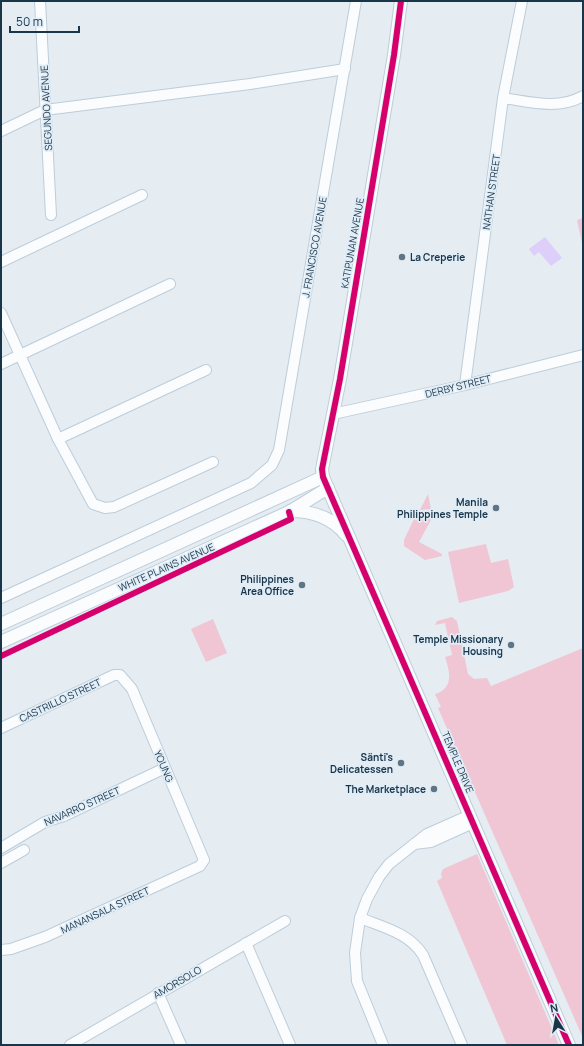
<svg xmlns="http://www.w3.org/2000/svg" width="584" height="1046" viewBox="0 0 584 1046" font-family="Manrope,sans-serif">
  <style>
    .green { fill: #f0c6d4 }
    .water { fill: #decffa }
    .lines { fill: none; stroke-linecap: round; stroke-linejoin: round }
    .minor-casing { stroke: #bdcdda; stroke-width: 12 }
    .tertiary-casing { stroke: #bdcdda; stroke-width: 14 }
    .minor { stroke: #fbfcfd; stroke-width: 10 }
    .tertiary { stroke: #fbfcfd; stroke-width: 12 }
    .cycleway-casing { stroke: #e0edf7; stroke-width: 8 }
    .cycleway { stroke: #d6006c; stroke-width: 6 }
    .poi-dot { fill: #617484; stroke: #e0edf7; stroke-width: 1.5 }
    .labels { text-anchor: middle; stroke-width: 3.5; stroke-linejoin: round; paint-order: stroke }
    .street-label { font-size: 10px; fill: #1a3448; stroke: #e0edf7 }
    .poi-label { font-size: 10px; font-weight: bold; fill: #1a3448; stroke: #e0edf7; text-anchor: end }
  </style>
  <rect width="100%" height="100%" fill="#e5ecf2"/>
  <g class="green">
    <polygon points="583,218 583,247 577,220"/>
    <polygon points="428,494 431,509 420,510"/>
    <polygon points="433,516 419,542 442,554 442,556 425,560 404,546 404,540 414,519"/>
    <polygon points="486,544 491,563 508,559 514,587 508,591 459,603 448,552"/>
    <path d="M452,617L457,621L468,674L474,679L487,678L491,686L583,648V1038L438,708L441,707L435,694C454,688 450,672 445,657L452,655L445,623L435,625L437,621Z"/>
    <polygon points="213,619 227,653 206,662 191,629"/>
    <polygon points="477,854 559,1045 507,1045 437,881 442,878 441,874 443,869"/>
  </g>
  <polygon class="water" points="545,237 562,258 551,266 539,252 534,256 529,249"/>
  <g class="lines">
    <defs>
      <g id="minor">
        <polyline points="40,1 51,215"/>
        <path d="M503,98C531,102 558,110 583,96"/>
        <polyline points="1,131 45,110 250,84 345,69"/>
        <polyline points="1,262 142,195"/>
        <polyline points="1,313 58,439"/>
        <polyline points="1,364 170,284"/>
        <polyline points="206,370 58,439 93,504 105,508 114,507 213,462"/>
        <polyline points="465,385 503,98 522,1"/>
        <polyline points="333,414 465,385 583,355"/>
        <polyline points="1,598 251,483 272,465 279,450 356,1"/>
        <polyline points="1,728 114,675 120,675 132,689 204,860 200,866 45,937 11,949 1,950"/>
        <polyline points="414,844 431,842 473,823"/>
        <polyline points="1,848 45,822 64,816 165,768"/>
        <polyline points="1,863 24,850"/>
        <path d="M360,918C383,927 409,933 423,955L462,1045"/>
        <polyline points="246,943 290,1045"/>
        <polyline points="158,993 181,1045"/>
        <polyline points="70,1045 285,921"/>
        <polyline points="383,1045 357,981 355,953 360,918 367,899 379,877 389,864 427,834 470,815"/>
      </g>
      <g id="tertiary">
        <polyline points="401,1 394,55 340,379 322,469 323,477 569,1045"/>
        <path d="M290,511C313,511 332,517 346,535"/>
        <polyline points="1,624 323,477"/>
        <polyline points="1,642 289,512 328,488"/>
      </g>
    </defs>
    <use href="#minor" class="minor-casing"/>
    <use href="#tertiary" class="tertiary-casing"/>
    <use href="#minor" class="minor"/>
    <use href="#tertiary" class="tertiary"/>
    <defs>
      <g id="cycleway">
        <polyline points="401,1 394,55 340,379 322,469 323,477 569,1045"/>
        <polyline points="1,656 291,519 289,512"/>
      </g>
    </defs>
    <use href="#cycleway" class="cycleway-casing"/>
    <use href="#cycleway" class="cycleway"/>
  </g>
  <g class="poi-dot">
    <circle cx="402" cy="257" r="4"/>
    <circle cx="496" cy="508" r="4"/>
    <circle cx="302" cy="585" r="4"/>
    <circle cx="511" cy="645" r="4"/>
    <circle cx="401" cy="763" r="4"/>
    <circle cx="434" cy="789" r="4"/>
  </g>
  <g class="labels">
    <g class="street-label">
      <text transform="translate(46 108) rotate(-93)" y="4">SEGUNDO AVENUE</text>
      <text transform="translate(491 192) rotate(-82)" y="4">NATHAN STREET</text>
      <text transform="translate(352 243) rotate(-80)" y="4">KATIPUNAN AVENUE</text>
      <text transform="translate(314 247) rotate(-80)" y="4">J. FRANCISCO AVENUE</text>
      <text transform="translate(458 386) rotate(-14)" y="4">DERBY STREET</text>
      <text transform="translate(166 567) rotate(-24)" y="4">WHITE PLAINS AVENUE</text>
      <text transform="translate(60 700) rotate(-25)" y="4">CASTRILLO STREET</text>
      <text transform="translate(458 762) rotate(67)" y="4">TEMPLE DRIVE</text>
      <text transform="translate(164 766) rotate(67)" y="4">YOUNG</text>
      <text transform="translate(82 806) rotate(-24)" y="4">NAVARRO STREET</text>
      <text transform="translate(105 910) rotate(-25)" y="4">MANANSALA STREET</text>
      <text transform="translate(177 982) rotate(-30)" y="4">AMORSOLO</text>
    </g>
    <g class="poi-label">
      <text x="410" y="261" text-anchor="start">La Creperie</text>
      <text x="488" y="506">Manila<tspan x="488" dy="12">Philippines Temple</tspan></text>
      <text x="294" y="583">Philippines<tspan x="294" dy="12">Area Office</tspan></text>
      <text x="503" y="643">Temple Missionary<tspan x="503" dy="12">Housing</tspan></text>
      <text x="393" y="761">Sänti's<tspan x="393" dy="12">Delicatessen</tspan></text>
      <text x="426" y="793">The Marketplace</text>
    </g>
  </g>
  <rect width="584" height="1046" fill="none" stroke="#1a3448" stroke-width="4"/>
  <g transform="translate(556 1018) rotate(349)" stroke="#e0edf7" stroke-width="3" paint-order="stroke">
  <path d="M0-3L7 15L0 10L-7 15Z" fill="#1a3448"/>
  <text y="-6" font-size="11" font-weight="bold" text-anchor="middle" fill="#1a3448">N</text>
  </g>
  <path d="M10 26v6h69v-6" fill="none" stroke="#1a3448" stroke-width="2"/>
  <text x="16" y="26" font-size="12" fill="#1a3448" stroke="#e0edf7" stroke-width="3" paint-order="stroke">50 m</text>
</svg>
